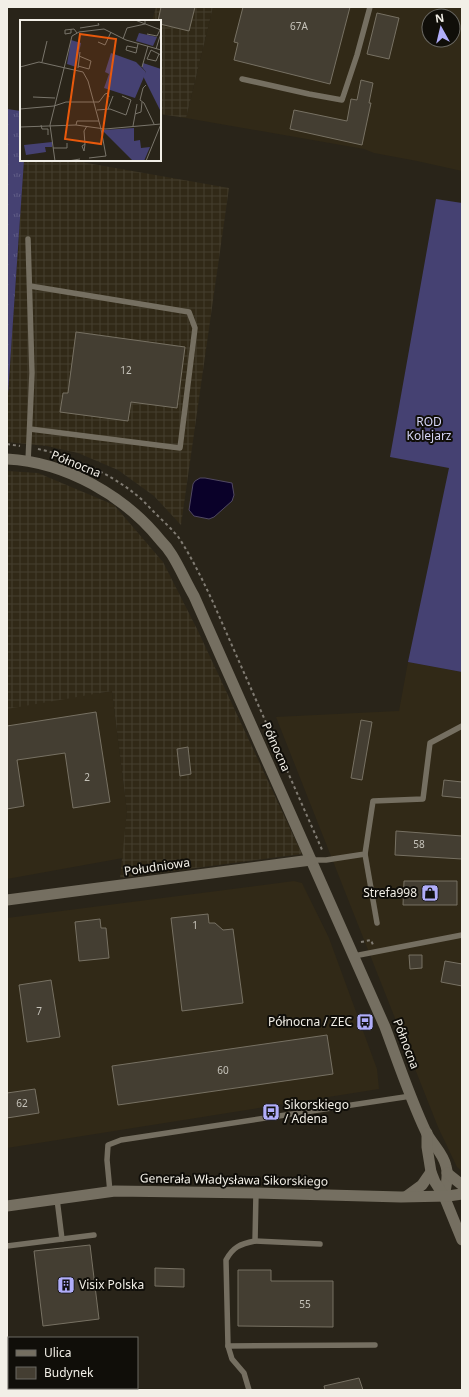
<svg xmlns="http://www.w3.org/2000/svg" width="469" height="1397" viewBox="0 0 469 1397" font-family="'Noto Sans',sans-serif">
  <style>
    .built { fill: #312917; fill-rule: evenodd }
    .industrial { fill: url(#industrial-grid) }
    .grass { fill: url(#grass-tufts) }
    .garden { fill: #454172 }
    .water { fill: #0a0129; stroke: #504862 }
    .building { fill: #443e32; stroke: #777163 }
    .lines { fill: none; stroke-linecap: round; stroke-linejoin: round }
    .path { stroke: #817c73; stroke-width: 2; stroke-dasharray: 3 3; stroke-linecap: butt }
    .service { stroke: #756f61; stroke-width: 5.5 }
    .minor { stroke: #756f61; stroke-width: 11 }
    .tertiary { stroke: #756f61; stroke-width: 11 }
    .labels { text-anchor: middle; stroke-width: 4; stroke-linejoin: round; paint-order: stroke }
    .number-label { font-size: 10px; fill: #c6c3ba }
    .park-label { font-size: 12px; fill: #d5d5f5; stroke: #100e09 }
    .street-label { font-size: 12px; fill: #f2efe7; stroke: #100e09 }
    .poi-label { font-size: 12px; fill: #f2efe7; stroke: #100e09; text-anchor: end }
    .inset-road { fill: none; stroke: #79756b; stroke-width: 1 }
    .view { fill: #e8590c; fill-opacity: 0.15; stroke: #e8590c; stroke-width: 2 }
    .inset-edge { fill: none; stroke: #f2efe7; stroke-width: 2 }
  </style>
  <defs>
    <pattern id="industrial-grid" width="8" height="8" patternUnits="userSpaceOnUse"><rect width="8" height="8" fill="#312917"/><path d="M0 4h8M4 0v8" fill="none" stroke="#453e2e"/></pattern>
    <pattern id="grass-tufts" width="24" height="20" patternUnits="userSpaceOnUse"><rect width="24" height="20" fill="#454172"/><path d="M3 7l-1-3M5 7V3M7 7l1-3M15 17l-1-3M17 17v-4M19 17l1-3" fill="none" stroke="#605d86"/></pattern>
  </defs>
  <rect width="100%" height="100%" fill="#292419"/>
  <g class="built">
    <path d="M213,7H462V171L417,161L374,153L364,149L186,118ZM429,16H453V40H429Z"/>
    <polygon points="408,662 462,672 462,1171 457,1167 438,1127 276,717 399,711"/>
    <polygon points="112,691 127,811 123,858 7,879 7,707"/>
    <polygon points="294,881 302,883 329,938 377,1069 379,1089 7,1148 7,918"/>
  </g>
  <g class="industrial">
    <polygon points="156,7 213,7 186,118 160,114 160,21 152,21"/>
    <polygon points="24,160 70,160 229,188 181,525 154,496 118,470 78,453 47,446 7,442 7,409"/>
    <polygon points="7,471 38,473 114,505 163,562 198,631 302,854 120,878 127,811 112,691 7,709"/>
  </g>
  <polygon class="grass" points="7,109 21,111 21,160 24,160 7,409"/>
  <polygon class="garden" points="436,199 462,203 462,672 408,662 449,468 390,457"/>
  <polygon class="water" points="200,478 205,478 232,483 234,495 232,501 214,517 209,519 194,516 189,510 193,484 195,481"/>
  <g class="building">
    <polygon points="161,7 195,7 189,31 160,24 160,21 158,21"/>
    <polygon points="243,7 350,7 330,84 234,60 238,43 234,42"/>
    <polygon points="377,13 399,18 389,59 367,54"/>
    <polygon points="361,80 373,83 369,103 371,103 362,145 290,129 294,110 347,121 351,99 357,100"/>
    <polygon points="76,332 185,347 177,408 131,402 128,421 60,412 63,393 68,393"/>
    <polygon points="96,712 110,802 73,808 65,753 17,760 24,806 7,809 7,726"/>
    <polygon points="361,720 372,722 362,780 351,778"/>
    <polygon points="188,747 191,774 180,776 177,749"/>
    <polygon points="444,780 462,782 462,798 442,796"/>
    <polygon points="396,831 462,836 462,859 395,855"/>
    <polygon points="404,881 457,881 457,905 403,905"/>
    <polygon points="208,914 209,923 215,923 223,930 233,929 243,1003 182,1011 171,918"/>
    <polygon points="100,919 101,928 106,928 109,958 79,961 75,922"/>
    <polygon points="409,955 422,955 422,968 410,969"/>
    <polygon points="445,961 462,964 462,986 441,982"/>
    <polygon points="51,980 60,1037 27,1042 19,985"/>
    <polygon points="327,1035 333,1074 118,1105 112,1066"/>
    <polygon points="35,1089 39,1113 7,1118 7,1093"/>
    <polygon points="90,1245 99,1319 43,1326 34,1251"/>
    <polygon points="155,1268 184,1269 184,1287 155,1286"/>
    <polygon points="238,1270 271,1270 271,1281 333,1281 333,1327 238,1326"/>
    <polygon points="359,1378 363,1390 325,1390 324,1386"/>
  </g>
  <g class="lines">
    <g class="path">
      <polyline points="7,444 20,446"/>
      <path d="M38,449C71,456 107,472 134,493C141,498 147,505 154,512C162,520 172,529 179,538C192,558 202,579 212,600L323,852"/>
      <polyline points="361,942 371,940 373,945"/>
    </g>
    <g class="service">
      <polyline points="242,79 309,94 342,100 357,55 370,7"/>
      <polyline points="30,429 180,448 195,328 189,312 30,286"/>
      <polyline points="28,462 32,373 28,239"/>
      <polyline points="365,854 377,923"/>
      <polyline points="311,860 326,860 365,854 373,801 423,799 430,743 462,726"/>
      <polyline points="354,956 462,935"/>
      <polyline points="110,1192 107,1160 108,1145 121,1140 411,1096"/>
      <polyline points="57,1199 62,1239"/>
      <polyline points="255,1241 320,1244"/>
      <polyline points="7,1246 94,1235"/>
      <polyline points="228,1346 375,1345"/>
      <path d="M249,1390L244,1373L232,1359L228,1346L226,1260C233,1247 240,1244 255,1241L256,1193"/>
    </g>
    <g class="minor">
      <path d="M7,459C66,462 125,496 161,541C165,545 169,550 172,555C180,568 186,582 194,596L385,1027C398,1062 410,1098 426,1132C432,1144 443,1153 446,1166C449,1176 446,1186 444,1196"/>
      <polyline points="7,900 311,860"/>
      <polyline points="427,1133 427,1147 431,1172 435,1182 444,1196 462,1240"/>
    </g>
    <g class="tertiary">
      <polyline points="447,1173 462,1185"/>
      <polyline points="407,1196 422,1185 431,1172"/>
      <polyline points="7,1206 115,1191 256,1193 401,1197 448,1196 462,1194"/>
    </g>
  </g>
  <defs>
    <symbol id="shop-square" viewBox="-11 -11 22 22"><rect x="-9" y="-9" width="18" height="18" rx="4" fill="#b0adfa" stroke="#100e09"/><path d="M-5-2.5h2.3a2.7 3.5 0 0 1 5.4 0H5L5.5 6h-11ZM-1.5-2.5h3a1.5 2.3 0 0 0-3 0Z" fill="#111"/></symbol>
    <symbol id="bus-square" viewBox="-11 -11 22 22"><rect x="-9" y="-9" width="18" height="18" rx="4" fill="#b0adfa" stroke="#100e09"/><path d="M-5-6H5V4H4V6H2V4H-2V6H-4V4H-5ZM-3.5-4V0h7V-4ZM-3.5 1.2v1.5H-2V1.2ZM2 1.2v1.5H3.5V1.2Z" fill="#111"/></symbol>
    <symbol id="building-square" viewBox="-11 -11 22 22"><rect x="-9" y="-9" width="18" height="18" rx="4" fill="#b0adfa" stroke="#100e09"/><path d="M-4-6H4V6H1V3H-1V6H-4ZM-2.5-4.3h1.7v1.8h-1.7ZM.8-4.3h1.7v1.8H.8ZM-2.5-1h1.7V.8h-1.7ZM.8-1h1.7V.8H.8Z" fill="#111"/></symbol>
  </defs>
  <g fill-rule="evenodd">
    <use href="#shop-square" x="420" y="883" width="20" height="20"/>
    <use href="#bus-square" x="355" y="1012" width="20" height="20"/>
    <use href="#bus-square" x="261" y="1102" width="20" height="20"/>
    <use href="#building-square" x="56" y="1275" width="20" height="20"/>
  </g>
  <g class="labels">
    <g class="number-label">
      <text x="299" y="30">67A</text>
      <text x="126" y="374">12</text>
      <text x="87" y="781">2</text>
      <text x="419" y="848">58</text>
      <text x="195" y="929">1</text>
      <text x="39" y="1015">7</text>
      <text x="223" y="1074">60</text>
      <text x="22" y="1107">62</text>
      <text x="305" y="1308">55</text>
    </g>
    <g class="park-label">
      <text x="429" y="426">ROD<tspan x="429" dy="14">Kolejarz</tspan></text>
    </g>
    <g class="street-label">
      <text transform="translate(76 464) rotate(22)" y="4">Północna</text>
      <text transform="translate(276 747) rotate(66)" y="4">Północna</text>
      <text transform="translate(157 867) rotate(-8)" y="4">Południowa</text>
      <text transform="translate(406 1044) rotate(69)" y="4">Północna</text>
      <text transform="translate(234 1180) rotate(1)" y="4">Generała Władysława Sikorskiego</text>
    </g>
    <g class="poi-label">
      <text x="417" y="897">Strefa998</text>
      <text x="352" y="1026">Północna / ZEC</text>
      <text x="284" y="1109" text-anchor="start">Sikorskiego<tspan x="284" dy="14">/ Adena</tspan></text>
      <text x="79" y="1289" text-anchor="start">Visix Polska</text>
    </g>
  </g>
  <g transform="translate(20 20)">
    <rect width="141" height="141" fill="#292419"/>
    <path d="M119,13L137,17L133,26L116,21ZM51,20L61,23L56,47L47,44ZM123,43L141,49V92L123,56L126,52L122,47ZM32,122V127H25L26,132L6,135L4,125Z" fill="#454172"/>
    <path d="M91,33L116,42L126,52L115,78L84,68L89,54L85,52ZM114,108V121L120,120L121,128L130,127L124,141H113L82,110Z" fill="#454172"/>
    <path class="inset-road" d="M115,0L141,10M60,8L79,5L78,3M51,9V13L45,14V10L54,9L57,13M127,14L137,16L140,10M103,19L107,8L125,4V0M78,22L85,25L91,12M117,28L107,26L106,30L116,33L118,24M136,29L141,13M139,34L136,41L127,39L131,30L141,35M22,42L27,21M58,46L69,49L71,41L59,36M0,47L19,42L63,52L68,61L81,109M122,47L128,26M58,48L60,32M126,65L123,68L120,80L124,83L134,104M13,77L35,78M0,89L34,86L46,82H79L85,74L88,73L89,77M88,89L93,76M77,90L90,89L106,95L111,80L102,76M115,94L121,92L122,82M21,105L22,109H28V115M56,105L57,101H79M113,106L117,84M0,107L56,105L85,109L141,104M65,124L64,131L62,126L65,124L64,111L67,106M33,128H47V123M69,138L86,136L81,109M35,141L30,105L52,16L59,12L84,9L106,20L141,30M48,141L60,139M126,141L141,104"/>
    <path class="view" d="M60,14L96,19L81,124L45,119Z"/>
    <rect width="141" height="141" class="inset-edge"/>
  </g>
  <rect width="469" height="1397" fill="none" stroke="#f2efe7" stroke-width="16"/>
  <rect x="8" y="1337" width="130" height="52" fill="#100e09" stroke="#6a6862"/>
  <rect x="16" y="1350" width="20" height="6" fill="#756f61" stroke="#6a6862"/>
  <text x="44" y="1357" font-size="12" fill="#f2efe7">Ulica</text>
  <rect x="16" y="1367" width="20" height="12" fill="#443e32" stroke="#6a6862"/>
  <text x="44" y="1377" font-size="12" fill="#f2efe7">Budynek</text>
  <g transform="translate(441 28) rotate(352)"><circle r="19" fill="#100e09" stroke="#6a6862"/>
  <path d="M0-3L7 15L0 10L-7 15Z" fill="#b0adfa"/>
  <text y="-6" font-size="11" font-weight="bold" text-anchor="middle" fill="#f2efe7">N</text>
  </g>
</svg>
